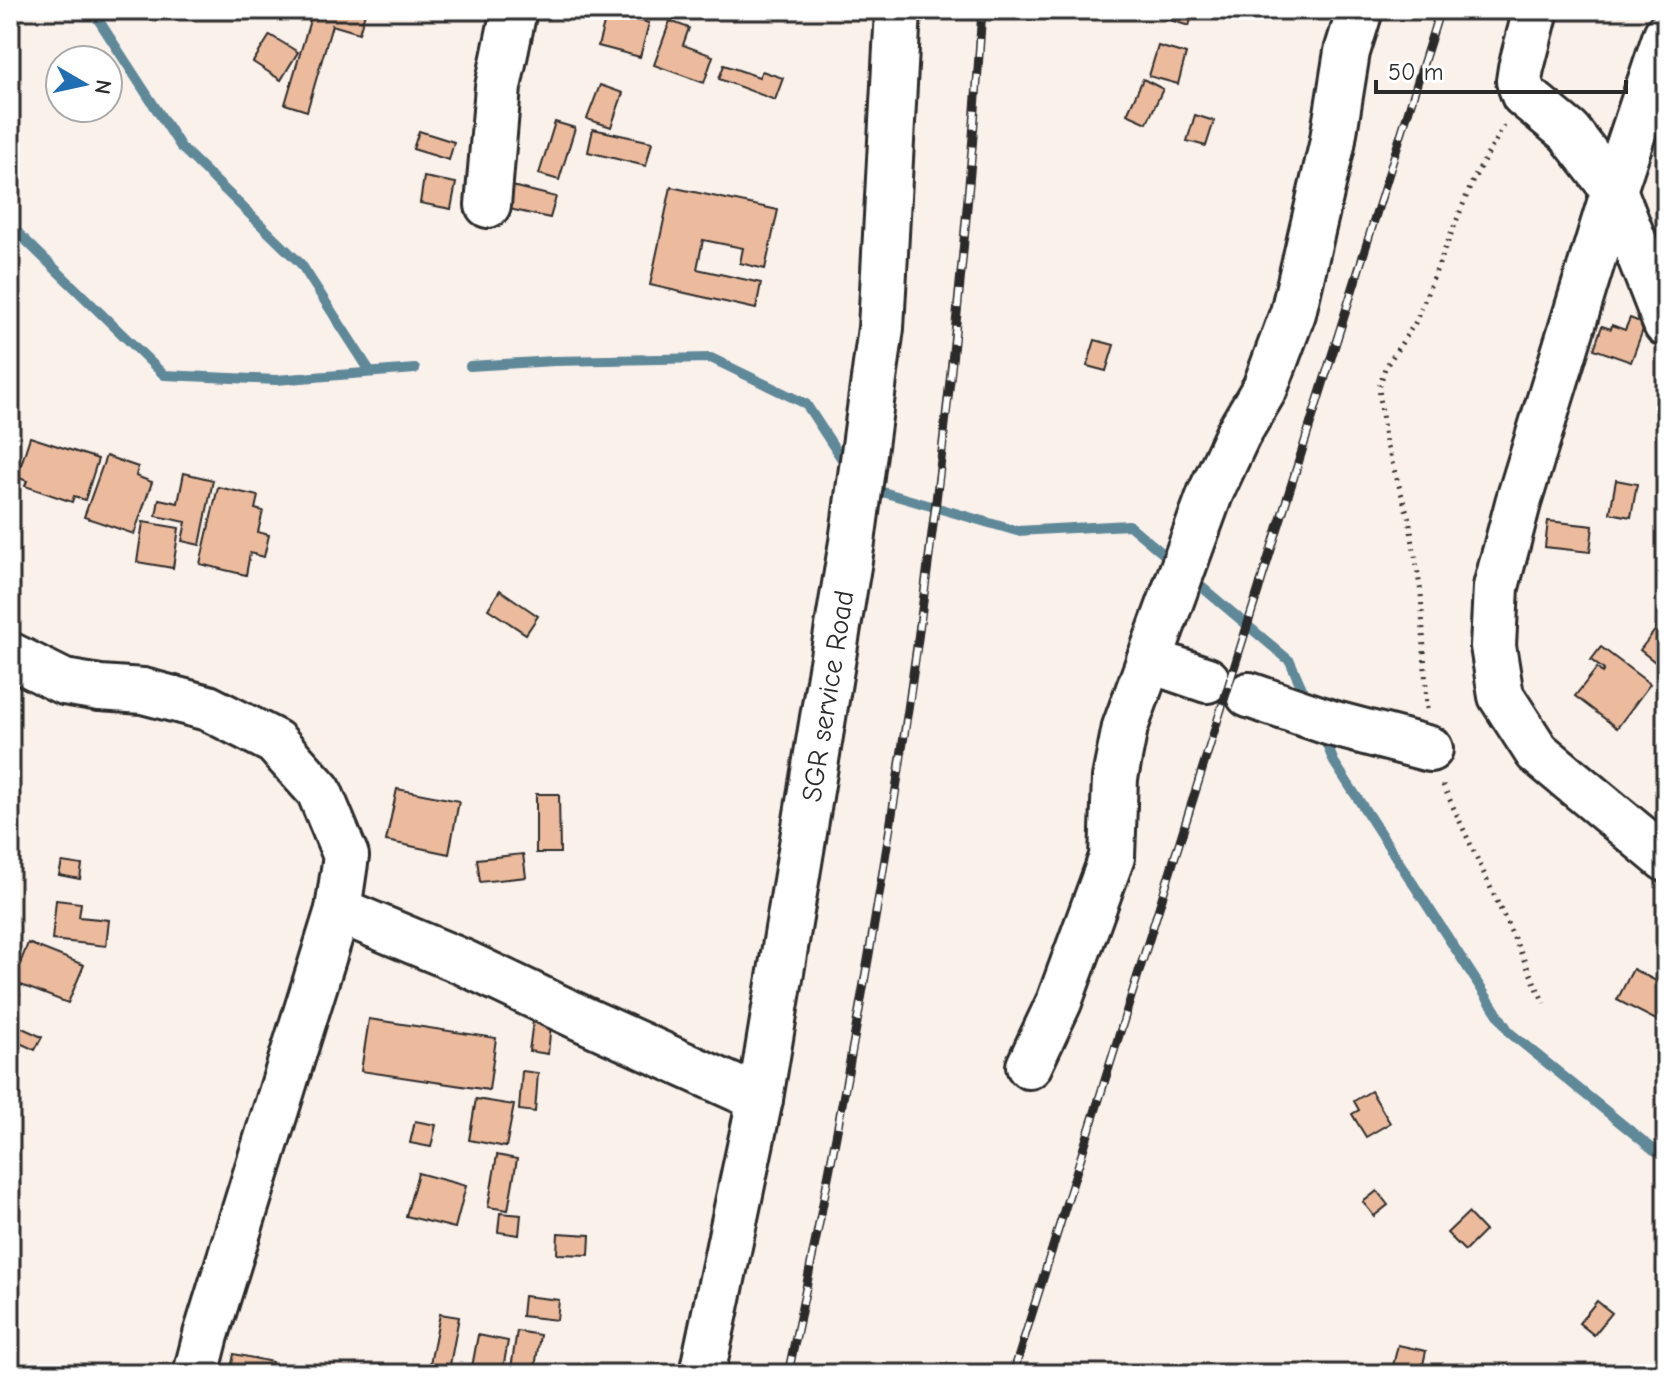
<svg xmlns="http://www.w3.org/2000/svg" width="1676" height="1384" viewBox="0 0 1676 1384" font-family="'Comic Neue',sans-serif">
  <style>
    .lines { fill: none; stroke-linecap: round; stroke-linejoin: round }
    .stream { stroke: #5f8899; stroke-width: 10 }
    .building { fill: #ecbb9d; stroke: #2b2b2b; stroke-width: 2 }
    .minor-casing { stroke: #2b2b2b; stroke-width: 50 }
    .path { stroke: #2b2b2b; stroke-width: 5; stroke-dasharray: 2 6; stroke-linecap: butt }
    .minor { stroke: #fff; stroke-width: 44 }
    .rail-casing { stroke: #2b2b2b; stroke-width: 9 }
    .rail { stroke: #fff; stroke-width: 6; stroke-dasharray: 18; stroke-linecap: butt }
    .labels { text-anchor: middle; stroke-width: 6; stroke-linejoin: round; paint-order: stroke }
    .street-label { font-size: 28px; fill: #2b2b2b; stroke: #fff }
  </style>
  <rect width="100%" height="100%" fill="#fbf1eb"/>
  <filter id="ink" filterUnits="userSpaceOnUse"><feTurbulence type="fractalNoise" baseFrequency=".0125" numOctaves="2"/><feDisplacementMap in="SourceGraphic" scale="16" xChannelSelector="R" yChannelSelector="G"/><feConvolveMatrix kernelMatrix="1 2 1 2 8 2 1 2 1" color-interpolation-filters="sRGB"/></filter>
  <g filter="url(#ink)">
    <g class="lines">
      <g class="stream">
        <polyline points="92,10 181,147 301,264 370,371"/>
        <polyline points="10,225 164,375 276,380 415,369"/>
        <polyline points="470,366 554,361 711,358 806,404 847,467"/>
        <polyline points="869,488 1017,531 1129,525 1173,562"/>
        <polyline points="1191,578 1290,661 1307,700"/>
        <polyline points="1322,733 1334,762 1510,1033 1654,1150 1666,1156"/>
      </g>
    </g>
    <g class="building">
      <polygon points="313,10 356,10 365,13 359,33 332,25 307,111 285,104"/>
      <polygon points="1166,10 1193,13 1189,26 1164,18"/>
      <polygon points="607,12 649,23 640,57 598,46"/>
      <polygon points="670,21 689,28 683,45 713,56 704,83 654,65"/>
      <polygon points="270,35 298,52 281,80 253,62"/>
      <polygon points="1158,46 1186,54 1178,84 1149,76"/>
      <polygon points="724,65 759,77 762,71 783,78 775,100 719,79"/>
      <polygon points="1143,79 1163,89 1147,123 1127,114"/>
      <polygon points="600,85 623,93 611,127 587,119"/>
      <polygon points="1195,115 1214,121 1206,146 1187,141"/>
      <polygon points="555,122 575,128 559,180 539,174"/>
      <polygon points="593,129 652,142 646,166 588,152"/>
      <polygon points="419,131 454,142 449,160 413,149"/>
      <polygon points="424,177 456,183 451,209 420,203"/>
      <polygon points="504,184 556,197 550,218 500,207"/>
      <polygon points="671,187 778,210 765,269 740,263 743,248 703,240 697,269 761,283 756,309 650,285"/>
      <polygon points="1630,318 1645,324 1631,362 1594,349 1602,326 1611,329 1612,325 1625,330"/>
      <polygon points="1095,340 1114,345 1106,371 1087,366"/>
      <polygon points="30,437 98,459 85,500 74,496 72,502 25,486 27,481 17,477"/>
      <polygon points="106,456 138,467 136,476 152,482 134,534 84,517"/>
      <polygon points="184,473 213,480 200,545 182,541 186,522 156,516 159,499 178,503"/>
      <polygon points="1616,480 1637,484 1631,517 1610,513"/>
      <polygon points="218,487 258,496 255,509 263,511 258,532 269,535 264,557 250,553 246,575 200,564"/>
      <polygon points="1548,521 1593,526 1590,552 1545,547"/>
      <polygon points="143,522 179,528 173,568 137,562"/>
      <polygon points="500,590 538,616 526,634 488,609"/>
      <polygon points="1666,616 1666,656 1659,665 1640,650"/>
      <polygon points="1601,647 1650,684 1617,728 1575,696 1597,668 1602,673 1604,670 1591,660"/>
      <polygon points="397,789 459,801 449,854 386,841"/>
      <polygon points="536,794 559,794 560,853 536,853"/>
      <polygon points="523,854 526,877 480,882 477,859"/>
      <polygon points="62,862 82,865 80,879 59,875"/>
      <polygon points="56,900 81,903 79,917 109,920 106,946 52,940"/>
      <polygon points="28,943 84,965 68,1003 13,982"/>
      <polygon points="1633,969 1666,986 1666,1011 1660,1022 1617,1000"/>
      <polygon points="10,991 20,994 10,1025"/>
      <polygon points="369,1019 496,1038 489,1090 361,1071"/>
      <polygon points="533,1021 551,1023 548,1054 529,1051"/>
      <polygon points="20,1027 42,1037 35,1050 13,1040"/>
      <polygon points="522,1071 538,1073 535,1112 519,1110"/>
      <polygon points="1371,1091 1390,1123 1366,1137 1352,1114 1359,1110 1354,1101"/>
      <polygon points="476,1099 514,1105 506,1147 469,1140"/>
      <polygon points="415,1121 436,1125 431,1147 410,1143"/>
      <polygon points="497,1155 517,1159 508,1210 488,1207"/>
      <polygon points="418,1173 466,1186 455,1228 406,1216"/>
      <polygon points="1377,1191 1388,1205 1374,1216 1363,1202"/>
      <polygon points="500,1213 521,1215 519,1235 498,1232"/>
      <polygon points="1468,1213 1485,1231 1465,1251 1447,1233"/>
      <polygon points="558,1233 590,1235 589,1255 557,1254"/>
      <polygon points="524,1296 559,1300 557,1320 522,1316"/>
      <polygon points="1597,1301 1612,1313 1594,1335 1579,1323"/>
      <polygon points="440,1314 459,1317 449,1370 472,1374 428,1374"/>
      <polygon points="517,1331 540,1335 534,1374 510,1374"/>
      <polygon points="478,1335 508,1341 502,1374 482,1374 482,1369 472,1367"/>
      <polygon points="1398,1345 1426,1351 1421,1374 1391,1374"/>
      <polygon points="234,1354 272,1362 270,1371 286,1374 230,1374"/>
    </g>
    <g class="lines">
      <defs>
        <g id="minor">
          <polyline points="1536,10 1521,68 1519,81 1524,95 1569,132 1614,190 1666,324"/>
          <polyline points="1666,35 1614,190 1518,503 1496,587 1493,646 1501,696 1537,752 1666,859"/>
          <polyline points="488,205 498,87 514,10"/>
          <polyline points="10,655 64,682 100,688 143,691 208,708 275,742 319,791 346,856 338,910 206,1335 196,1374"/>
          <polyline points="1149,660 1207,680"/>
          <polyline points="1249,695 1331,723 1430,749"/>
          <polyline points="338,910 463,962 583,1019 760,1099"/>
          <polyline points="1029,1066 1059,1002 1112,857 1115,778 1125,727 1210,494 1238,434 1265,388 1293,313 1332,145 1347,52 1360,10"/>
          <polyline points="702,1374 760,1099 852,542 881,328 898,10"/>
        </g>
      </defs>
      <use href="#minor" class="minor-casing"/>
      <g class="path">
        <polyline points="1427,709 1421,593 1409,519 1385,439 1379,388 1385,368 1415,323 1473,180 1504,126"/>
        <polyline points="1443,785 1544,1003"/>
      </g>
      <use href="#minor" class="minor"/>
      <defs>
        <g id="rail">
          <path d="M788,1374C884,924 953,469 982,10"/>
          <polyline points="1013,1374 1440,10"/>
        </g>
      </defs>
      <use href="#rail" class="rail-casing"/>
      <use href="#rail" class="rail"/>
    </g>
  </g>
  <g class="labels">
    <g class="street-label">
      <text transform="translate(827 696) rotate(-81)" y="10">SGR service Road</text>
    </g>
  </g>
  <rect width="1676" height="1384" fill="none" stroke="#fff" stroke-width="40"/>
  <rect x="20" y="20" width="1636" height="1344" fill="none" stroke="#2b2b2b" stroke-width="3" filter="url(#ink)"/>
  <g transform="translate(84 84) rotate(99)"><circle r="38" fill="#ffffff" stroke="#aaaaaa" stroke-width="2"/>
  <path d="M0-6L14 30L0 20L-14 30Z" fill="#1f6fb2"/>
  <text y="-12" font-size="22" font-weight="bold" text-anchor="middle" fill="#2b2b2b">N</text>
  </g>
  <path d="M1376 80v12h250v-12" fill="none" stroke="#2b2b2b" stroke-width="4"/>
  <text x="1388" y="80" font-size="24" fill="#2b2b2b" stroke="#ffffff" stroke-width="6" paint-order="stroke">50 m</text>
</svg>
